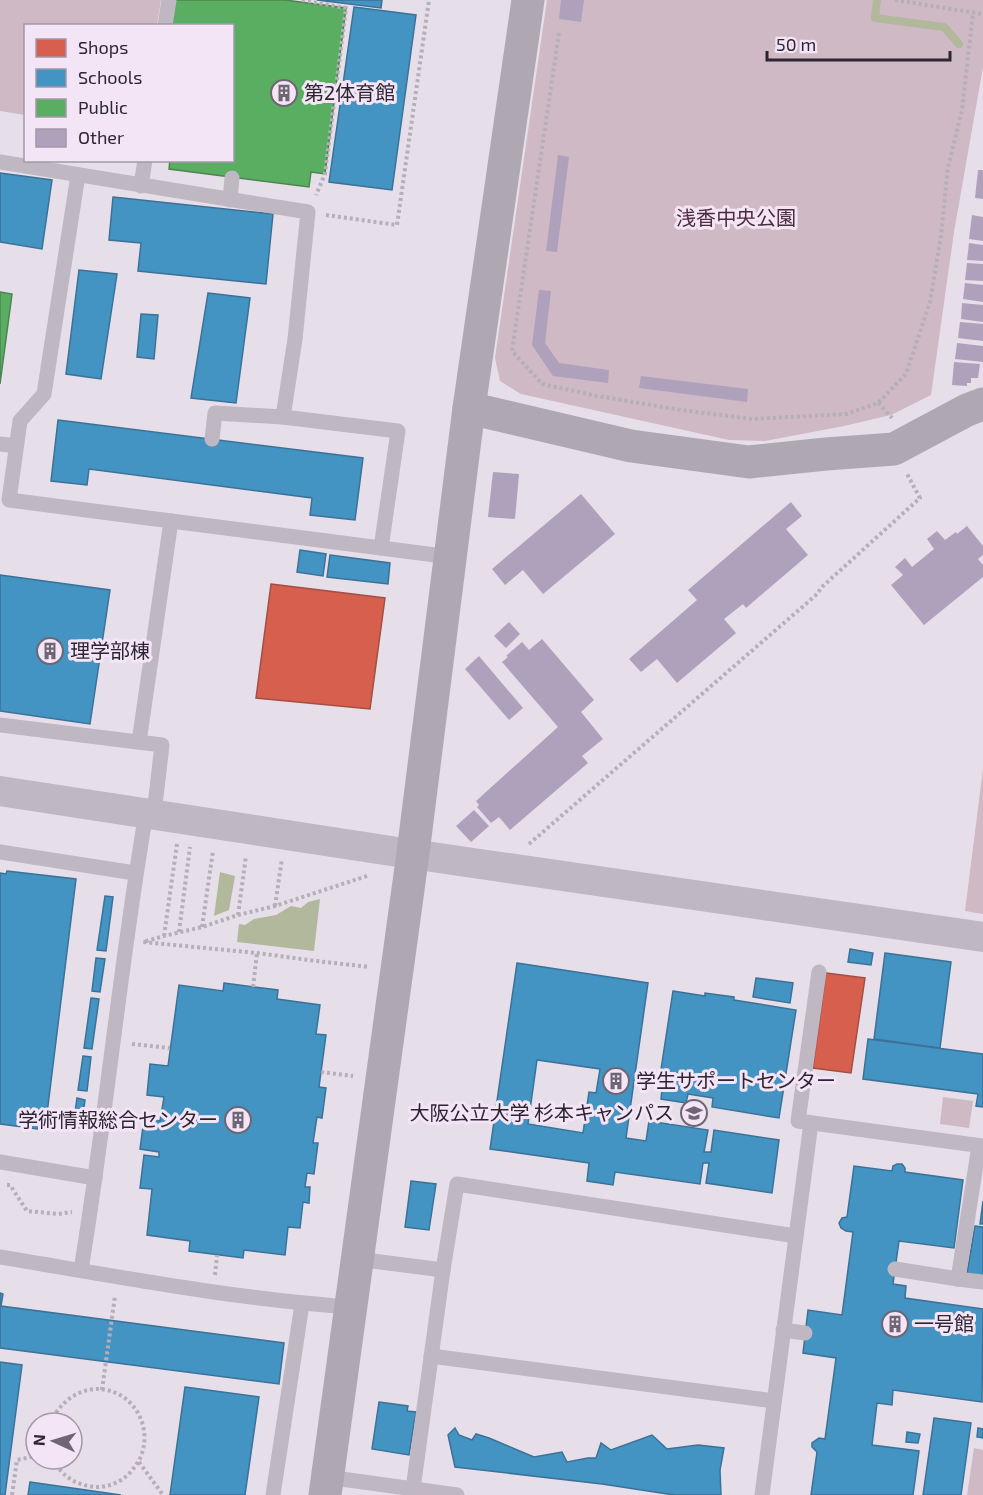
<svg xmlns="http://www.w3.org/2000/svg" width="983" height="1495" viewBox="0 0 983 1495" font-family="'Exo 2','Noto Sans JP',sans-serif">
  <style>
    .green { fill: #ceb9c5 }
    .water { fill: #b2b89c }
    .shops { fill: #d6604d; stroke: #a34f45; stroke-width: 1.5 }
    .schools { fill: #4393c3; stroke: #3c7298; stroke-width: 1.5; fill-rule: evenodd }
    .public { fill: #5aae61; stroke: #4c8553; stroke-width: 1.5 }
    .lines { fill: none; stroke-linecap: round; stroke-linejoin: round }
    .stream { stroke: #b2b89c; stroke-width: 8 }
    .building { fill: #afa1bb }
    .path { stroke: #b6aeb9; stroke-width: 4; stroke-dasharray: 3 3; stroke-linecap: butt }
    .lane { stroke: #bfb7c2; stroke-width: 15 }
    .street { stroke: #bfb7c2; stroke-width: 30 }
    .secondary { stroke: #afa8b3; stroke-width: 33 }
    .labels { text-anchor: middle; stroke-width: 6; stroke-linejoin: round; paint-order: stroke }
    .poi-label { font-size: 20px; fill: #2d2632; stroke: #f3e4f6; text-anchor: start }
    .park-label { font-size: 20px; fill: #4d2c39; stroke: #f3e4f6 }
  </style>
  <rect width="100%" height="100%" fill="#e6dee9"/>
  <g class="green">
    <polygon points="0,0 161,0 157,25 26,26 25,115 0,111"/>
    <polygon points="547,0 983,0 983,67 954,232 931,395 891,415 844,426 765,441 729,440 521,394 500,381 495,358"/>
    <polygon points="983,769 983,914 965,911"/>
    <polygon points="943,1097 973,1101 969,1128 940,1124"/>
    <polygon points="974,1448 983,1450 983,1495 967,1495"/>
  </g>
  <g class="water">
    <polygon points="220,872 235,876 229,910 214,916"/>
    <polygon points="320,899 314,951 237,942 239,924 245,925 254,919 276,915 291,906 301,908 308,902"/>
  </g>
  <g class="shops">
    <polygon points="271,584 385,598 370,709 256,698"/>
    <polygon points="826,973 865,978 851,1073 813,1068"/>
  </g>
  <g class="schools">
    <polygon points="317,0 382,0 381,8"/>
    <polygon points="354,7 416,15 392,190 329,182"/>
    <polygon points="0,173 52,180 42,249 0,242"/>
    <polygon points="113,197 273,214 266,284 138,271 141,243 109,240"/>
    <polygon points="79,270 117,274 101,379 66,374"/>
    <polygon points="208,293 250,298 236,403 191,398"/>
    <polygon points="141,314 158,315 154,359 137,357"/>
    <polygon points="58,420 363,458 355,520 310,515 312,498 89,469 87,485 51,481"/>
    <polygon points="300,550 326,554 323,576 297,572"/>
    <polygon points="330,555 390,563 388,584 327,577"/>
    <polygon points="0,575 110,590 90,724 0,711"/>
    <polygon points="7,871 76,879 45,1130 0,1124 0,873 6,874"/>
    <polygon points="105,896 113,897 106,951 97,950"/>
    <polygon points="850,949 873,953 871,965 848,962"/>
    <polygon points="885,953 951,962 940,1048 874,1039"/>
    <polygon points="96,958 105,959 100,992 92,991"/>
    <path d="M517,963L648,983L626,1138L646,1141L649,1121L708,1130L704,1152H711L714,1130L779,1140L772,1193L706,1183L709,1163H703L700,1184L615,1172L613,1185L587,1181L589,1163L490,1149ZM537,1060L600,1069L596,1093L589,1092L583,1133L528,1124Z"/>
    <polygon points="756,978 793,983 790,1003 753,997"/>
    <polygon points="224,983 278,990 277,999 320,1005 316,1034 326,1035 319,1087 326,1088 322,1118 317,1117 313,1143 318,1143 314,1174 307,1173 305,1187 310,1187 309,1203 303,1202 300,1228 288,1227 285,1255 244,1250 243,1258 189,1251 190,1241 147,1235 152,1189 140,1188 144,1155 159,1157 159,1152 140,1149 144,1119 160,1121 164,1097 147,1095 150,1064 168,1066 179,985 223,991"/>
    <polygon points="673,991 705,996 705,993 734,997 734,1000 796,1010 779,1118 712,1107 713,1098 688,1094 686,1103 661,1099 662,1089 658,1089"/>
    <polygon points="91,998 99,999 92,1049 84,1048"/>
    <polygon points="868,1039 983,1054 983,1107 976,1106 978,1094 863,1079"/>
    <polygon points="83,1056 91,1057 87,1091 78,1090"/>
    <polygon points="77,1098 85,1100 81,1128 73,1127"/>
    <polygon points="897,1164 902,1164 905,1168 905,1172 963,1180 954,1248 899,1241 893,1284 906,1286 905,1298 983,1309 982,1402 893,1390 892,1405 877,1403 872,1445 919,1451 913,1495 811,1495 817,1452 812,1447 812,1443 819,1438 825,1439 836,1358 803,1353 808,1310 842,1315 853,1232 846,1231 841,1228 839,1223 842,1218 847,1217 854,1166 892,1171 893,1166"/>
    <polygon points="411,1181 436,1184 429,1230 405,1227"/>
    <polygon points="983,1201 983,1224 980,1224"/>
    <polygon points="975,1226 983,1227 983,1276 967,1273"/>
    <polygon points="0,1293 3,1294 1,1306 284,1343 279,1384 0,1348"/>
    <polygon points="0,1362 22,1365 5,1495 0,1495"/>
    <polygon points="185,1387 259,1397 245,1495 170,1495"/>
    <polygon points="379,1402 408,1406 407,1411 416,1412 409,1455 372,1449"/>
    <polygon points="934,1418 971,1423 961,1495 923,1495"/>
    <polygon points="455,1428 459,1435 472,1440 476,1434 489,1438 534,1457 562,1452 567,1462 588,1458 596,1458 601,1443 611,1450 652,1435 667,1449 698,1445 724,1448 720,1470 721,1495 674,1495 602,1484 455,1467 448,1435"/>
    <polygon points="978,1428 983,1429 983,1438 977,1437"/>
    <polygon points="907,1432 920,1434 918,1443 906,1442"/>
    <polygon points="30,1482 121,1495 28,1495"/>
  </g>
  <g class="public">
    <polygon points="175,0 285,0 346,8 325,174 311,172 309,187 169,169 170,160 232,160 232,26 172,26"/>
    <polygon points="0,292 12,294 0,384"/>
  </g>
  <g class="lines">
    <polyline class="stream" points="877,0 875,18 944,27 959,44"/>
  </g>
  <g class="building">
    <polygon points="561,0 584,0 581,22 559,19"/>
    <polygon points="558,155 569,157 557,252 546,251"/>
    <polygon points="978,170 983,170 983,199 975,198"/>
    <polygon points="972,215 983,217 983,241 969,239"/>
    <polygon points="969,243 983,245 983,261 967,260"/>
    <polygon points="967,263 983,264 983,281 965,280"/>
    <polygon points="965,283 983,285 983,302 963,299"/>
    <polygon points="539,290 551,291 545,343 559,363 609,370 608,383 553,376 532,345"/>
    <polygon points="962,303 983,305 983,322 961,319"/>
    <polygon points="960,322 983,324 983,341 958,338"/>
    <polygon points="957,343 983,346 983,362 955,359"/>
    <polygon points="954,362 980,364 978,378 971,378 971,383 967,383 967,386 952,385"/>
    <polygon points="641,376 748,389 747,402 639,388"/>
    <polygon points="493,472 519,474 515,519 488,517"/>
    <polygon points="581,494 615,534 543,594 523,570 505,585 492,569"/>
    <polygon points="791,502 802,516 786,529 808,555 746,608 743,604 724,619 736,633 677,683 657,659 641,672 629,659 697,600 688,590"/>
    <polygon points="967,526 983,546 983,555 978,559 983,565 983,577 924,625 891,585 903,575 895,567 905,558 912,567 934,549 927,539 937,531 945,540 956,532 957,534"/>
    <polygon points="509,622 520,634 506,648 494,636"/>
    <polygon points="542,639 594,700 581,712 603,739 582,756 588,763 510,830 499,817 491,823 477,807 479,805 476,801 558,727 502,662 508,657 506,656 522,642 529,650"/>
    <polygon points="479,656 523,708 509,720 465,669"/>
    <polygon points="474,810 489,826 471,842 456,826"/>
  </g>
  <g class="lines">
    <g class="path">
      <polyline points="302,0 346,8 325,174 316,195"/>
      <polyline points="895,0 983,14"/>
      <polyline points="559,33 512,351 542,384 597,396 681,410 752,419 847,414 878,403 906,374 930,302 941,236 948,167 962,110 973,13"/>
      <polyline points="326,215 397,225 429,0"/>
      <polyline points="878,403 892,418"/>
      <polyline points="529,844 815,596 823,586 920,498 907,474"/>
      <polyline points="367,876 275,906 238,915 202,927 164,936 143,942 257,953 316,961 370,967"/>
      <polyline points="275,906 282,859"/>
      <polyline points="238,915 246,856"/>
      <polyline points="202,927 213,851"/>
      <polyline points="179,932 190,847"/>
      <polyline points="164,936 177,844"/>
      <polyline points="253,987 257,953"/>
      <polyline points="132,1044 170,1048"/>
      <polyline points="321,1072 353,1076"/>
      <polyline points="7,1185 10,1185 27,1211 58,1214 72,1212"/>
      <polyline points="215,1275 217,1255"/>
      <polyline points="102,1390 115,1296"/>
      <path d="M50,1423C62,1397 90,1380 118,1394C146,1408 153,1446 133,1469C125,1480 111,1487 97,1487C77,1486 62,1477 53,1459"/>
      <polyline points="139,1462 163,1495"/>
      <polyline points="12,1495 17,1460 36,1456"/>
    </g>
    <g class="lane">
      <polyline points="165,26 169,0"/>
      <polyline points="0,162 308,212 295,339 283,417 398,431 381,548 171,521"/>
      <polyline points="78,175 44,394 20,421 9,500 171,521 139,742"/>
      <polyline points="141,186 145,160"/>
      <polyline points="230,200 232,178"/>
      <polyline points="212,439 215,413 283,417"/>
      <polyline points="0,444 16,446"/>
      <polyline points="381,548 451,557"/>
      <polyline points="0,725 162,745 154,814"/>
      <polyline points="0,852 135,873"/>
      <polyline points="819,972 798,1121 983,1146"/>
      <polyline points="979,1146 958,1279 983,1282"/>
      <polyline points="0,1162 95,1178"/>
      <path d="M0,1257C116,1276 233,1299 351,1307"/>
      <polyline points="357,1259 443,1270"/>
      <polyline points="895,1269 958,1279"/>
      <path d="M81,1270C106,1118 120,965 146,813"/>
      <polyline points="783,1330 805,1333"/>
      <polyline points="431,1356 774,1401"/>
      <polyline points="327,1477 457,1495"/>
      <polyline points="413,1489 443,1270 457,1184 796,1236"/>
      <polyline points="273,1495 302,1304"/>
      <polyline points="762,1495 811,1123"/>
    </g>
    <polyline class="street" points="0,791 391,851 983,937"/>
    <g class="secondary">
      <polyline points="469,408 631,446 749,462 826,454 894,449 967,410 983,404"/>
      <polyline points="325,1495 413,853 469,408 528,0"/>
    </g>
  </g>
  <defs>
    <symbol id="building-ring" viewBox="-11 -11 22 22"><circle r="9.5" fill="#f3e4f6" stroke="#6e6672" stroke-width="1.5"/><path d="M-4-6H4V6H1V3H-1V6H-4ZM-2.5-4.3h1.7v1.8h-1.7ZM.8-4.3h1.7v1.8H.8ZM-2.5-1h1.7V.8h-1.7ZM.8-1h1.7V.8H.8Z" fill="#6e6672"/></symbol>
    <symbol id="university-ring" viewBox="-11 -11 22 22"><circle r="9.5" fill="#f3e4f6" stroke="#6e6672" stroke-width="1.5"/><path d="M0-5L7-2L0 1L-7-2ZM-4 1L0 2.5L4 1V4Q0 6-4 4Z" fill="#6e6672"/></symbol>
  </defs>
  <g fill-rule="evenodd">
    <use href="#building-ring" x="269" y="78" width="30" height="30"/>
    <use href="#building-ring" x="35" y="636" width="30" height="30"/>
    <use href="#building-ring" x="601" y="1066" width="30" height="30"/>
    <use href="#university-ring" x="679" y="1098" width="30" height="30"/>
    <use href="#building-ring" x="223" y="1105" width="30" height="30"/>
    <use href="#building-ring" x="880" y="1309" width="30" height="30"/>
  </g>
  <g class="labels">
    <g class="poi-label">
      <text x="304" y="100">第2体育館</text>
      <text x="70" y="658">理学部棟</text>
      <text x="636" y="1088">学生サポートセンター</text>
      <text x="674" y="1120" text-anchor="end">大阪公立大学 杉本キャンパス</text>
      <text x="218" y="1127" text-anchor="end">学術情報総合センター</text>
      <text x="914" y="1331">一号館</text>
    </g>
    <g class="park-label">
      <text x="736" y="225">浅香中央公園</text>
    </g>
  </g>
  <rect x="24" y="24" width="210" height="138" fill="#f3e4f6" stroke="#a498a8" stroke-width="1.5"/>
  <rect x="36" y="39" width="30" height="18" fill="#d6604d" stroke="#a498a8" stroke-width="1.5"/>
  <text x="78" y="54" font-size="18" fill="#2d2632">Shops</text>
  <rect x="36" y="69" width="30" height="18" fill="#4393c3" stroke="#a498a8" stroke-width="1.5"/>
  <text x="78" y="84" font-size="18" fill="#2d2632">Schools</text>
  <rect x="36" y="99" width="30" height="18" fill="#5aae61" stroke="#a498a8" stroke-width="1.5"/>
  <text x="78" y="114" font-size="18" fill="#2d2632">Public</text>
  <rect x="36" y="129" width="30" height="18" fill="#afa1bb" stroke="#a498a8" stroke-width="1.5"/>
  <text x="78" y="144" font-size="18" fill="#2d2632">Other</text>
  <g transform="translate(54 1441) rotate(274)"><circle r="28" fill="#f3e4f6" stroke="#a498a8" stroke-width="1.5"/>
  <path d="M0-4.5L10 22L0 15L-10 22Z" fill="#6e6672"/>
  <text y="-9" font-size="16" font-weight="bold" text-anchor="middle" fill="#2d2632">N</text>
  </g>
  <path d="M767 51v9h183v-9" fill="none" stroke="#2d2632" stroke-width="3"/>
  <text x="776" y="51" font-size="18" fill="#2d2632" stroke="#f3e4f6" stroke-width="4.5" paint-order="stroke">50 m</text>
</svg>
